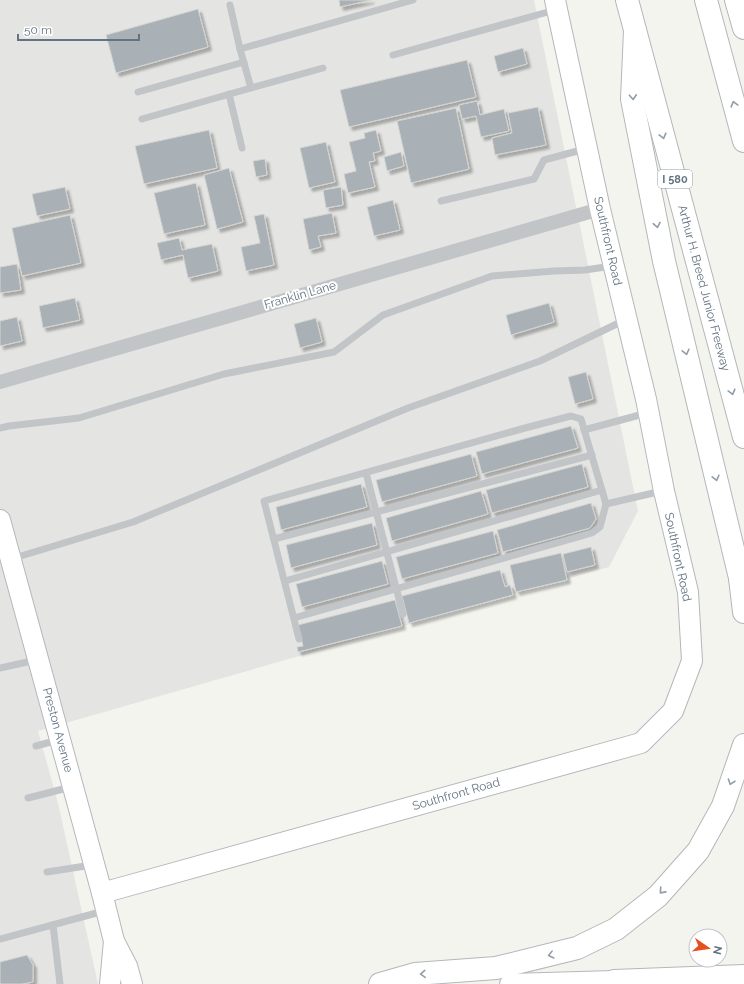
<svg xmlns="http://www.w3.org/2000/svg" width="744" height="984" viewBox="0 0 744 984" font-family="Raleway,sans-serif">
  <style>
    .built { fill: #e4e5e3 }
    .building { fill: #a9b1b6; stroke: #d5d5d2; filter: url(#shadow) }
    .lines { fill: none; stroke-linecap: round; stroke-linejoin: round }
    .secondary-casing { stroke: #b3b8bc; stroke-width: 22 }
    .highway-casing { stroke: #b4b7ba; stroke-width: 24 }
    .lane { stroke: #c1c5c8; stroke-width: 7 }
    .street { stroke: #c1c5c8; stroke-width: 14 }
    .secondary { stroke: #fff; stroke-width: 20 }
    .highway { stroke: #fff; stroke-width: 22 }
    .oneway { stroke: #919da7 }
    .labels { text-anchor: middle; stroke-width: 4; stroke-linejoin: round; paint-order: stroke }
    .shield { fill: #fff; stroke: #919da7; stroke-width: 1 }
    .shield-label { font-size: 11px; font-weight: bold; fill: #627381 }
    .street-label { font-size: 12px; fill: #627381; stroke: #fff }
  </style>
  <defs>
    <filter id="shadow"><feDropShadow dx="3.5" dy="3.5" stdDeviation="1" flood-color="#0004"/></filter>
  </defs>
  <rect width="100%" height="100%" fill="#f4f4ef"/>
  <polygon class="built" points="0,0 534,0 638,511 609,567 38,731 58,803 98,984 0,984"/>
  <g class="building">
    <polygon points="339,0 371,0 340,7"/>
    <polygon points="198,9 208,47 116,73 106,35"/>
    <polygon points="523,48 527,64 498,72 494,56"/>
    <polygon points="467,60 476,97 349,127 340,90"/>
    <polygon points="477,101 480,115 504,109 509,131 481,137 476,116 462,119 459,105"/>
    <polygon points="538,107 546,145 495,155 492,138 512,133 508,113"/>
    <polygon points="456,108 469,169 411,183 397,121"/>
    <polygon points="209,130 217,168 144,184 135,146"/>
    <polygon points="376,130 381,151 373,153 375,161 369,162 375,187 348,193 344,174 356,171 349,142 365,138 364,133"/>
    <polygon points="326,142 335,182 309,188 300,148"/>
    <polygon points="401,152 404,166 387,171 384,157"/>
    <polygon points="265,159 267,175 256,177 253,161"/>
    <polygon points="229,168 243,222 217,229 204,175"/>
    <polygon points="196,183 205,225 164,234 154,193"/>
    <polygon points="65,187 70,209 37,216 32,194"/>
    <polygon points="341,187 343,205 326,208 323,190"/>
    <polygon points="393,200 400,230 374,236 367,207"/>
    <polygon points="332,213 336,233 318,236 321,247 309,250 303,219"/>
    <polygon points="264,214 274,265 246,271 241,247 260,243 254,216"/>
    <polygon points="70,215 81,263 22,276 12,228"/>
    <polygon points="179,238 182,250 212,244 218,271 188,278 183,255 161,260 157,243"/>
    <polygon points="17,264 21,290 0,293 0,267"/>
    <polygon points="75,298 80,320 43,328 39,306"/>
    <polygon points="549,303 554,322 511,335 506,315"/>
    <polygon points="17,317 22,341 0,346 0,321"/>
    <polygon points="316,318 322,342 300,348 294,324"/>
    <polygon points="586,372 593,399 575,404 568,377"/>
    <polygon points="571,426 578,448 482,474 476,452"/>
    <polygon points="471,454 477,476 382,502 376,480"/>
    <polygon points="582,464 588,487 492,513 486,490"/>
    <polygon points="361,484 367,507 281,530 276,507"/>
    <polygon points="481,491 488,514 392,541 386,518"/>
    <polygon points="591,503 596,519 590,528 503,552 497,530"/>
    <polygon points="372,523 377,545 291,568 286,545"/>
    <polygon points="493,531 498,553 402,579 396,557"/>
    <polygon points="591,547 595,565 567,572 563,554"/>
    <polygon points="561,553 567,580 516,592 510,565"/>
    <polygon points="382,561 388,584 302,607 296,584"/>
    <polygon points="500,570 505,587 510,585 513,595 409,623 402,596"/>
    <polygon points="395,600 402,626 298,652 297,647 303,646 298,625"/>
    <polygon points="27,955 33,965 33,982 22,984 0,984 0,962"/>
  </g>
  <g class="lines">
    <defs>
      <g id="secondary">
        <polyline points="0,520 102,893 114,941 127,966 132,984"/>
        <polyline points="102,893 641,743 673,711 692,661 688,592 664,491 646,399 600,209 555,0"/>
        <polyline points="110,984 114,941"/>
        <polyline points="510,984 614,981"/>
      </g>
      <g id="highway">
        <polyline points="627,0 744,437"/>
        <polyline points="706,0 744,141"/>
        <polyline points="736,0 744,28"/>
        <polyline points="635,31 632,99 664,261 740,578 744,588"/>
        <polyline points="740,578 744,612"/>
        <polyline points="380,984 415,974 496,968 577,948 616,929 658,896 698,851 723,806 744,745"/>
        <polyline points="612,984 614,981 744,976"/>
      </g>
    </defs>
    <use href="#secondary" class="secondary-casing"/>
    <use href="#highway" class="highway-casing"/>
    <g class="lane">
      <polyline points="230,5 240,49"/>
      <polyline points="393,55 555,10"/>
      <polyline points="251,88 323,68"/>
      <polyline points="138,92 244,62"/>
      <polyline points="229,94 242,148"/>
      <polyline points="142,119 251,88 240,49 413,0"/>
      <polyline points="441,201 534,179 544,160 585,149"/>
      <polyline points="0,428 9,426 79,418 224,374 334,352 383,315 492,276 554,271 585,270 612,266"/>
      <polyline points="584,430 647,413"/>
      <polyline points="366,473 403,614"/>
      <polyline points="606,504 662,491"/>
      <polyline points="274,539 592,455"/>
      <polyline points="11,559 133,522 408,408 540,361 625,320"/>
      <polyline points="285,581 602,490"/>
      <polyline points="294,618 592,533 600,527 606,504 581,419 571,416 525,428 264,501 299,639"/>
      <polyline points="0,668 36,660"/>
      <polyline points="36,746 58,740"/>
      <polyline points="28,798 71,787"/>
      <polyline points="47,872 92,865"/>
      <polyline points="53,925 60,984"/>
      <polyline points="0,939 104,911"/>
    </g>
    <polyline class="street" points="0,382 600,209"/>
    <use href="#secondary" class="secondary"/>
    <use href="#highway" class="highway"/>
  </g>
  <defs><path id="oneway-chevron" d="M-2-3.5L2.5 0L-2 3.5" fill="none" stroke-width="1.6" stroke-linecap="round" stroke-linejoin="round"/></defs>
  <g class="oneway">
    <use href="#oneway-chevron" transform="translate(633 97) rotate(87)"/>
    <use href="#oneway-chevron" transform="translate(734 104) rotate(-105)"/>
    <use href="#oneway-chevron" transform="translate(663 136) rotate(75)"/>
    <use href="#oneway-chevron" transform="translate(657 225) rotate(79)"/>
    <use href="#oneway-chevron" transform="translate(686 352) rotate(76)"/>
    <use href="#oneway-chevron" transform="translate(732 392) rotate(75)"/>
    <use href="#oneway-chevron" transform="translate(716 478) rotate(76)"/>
    <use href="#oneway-chevron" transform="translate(731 782) rotate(109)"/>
    <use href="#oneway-chevron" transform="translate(662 891) rotate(132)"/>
    <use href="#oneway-chevron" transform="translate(551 955) rotate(166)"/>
    <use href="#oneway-chevron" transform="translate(423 974) rotate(176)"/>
  </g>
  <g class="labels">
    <rect class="shield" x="658" y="170" width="34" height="18" rx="3"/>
    <g class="shield-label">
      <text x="675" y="183">I 580</text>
    </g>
    <g class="street-label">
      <text transform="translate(608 241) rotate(77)" y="4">Southfront Road</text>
      <text transform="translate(704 288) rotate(75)" y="4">Arthur H. Breed Junior Freeway</text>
      <text transform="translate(300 295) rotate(-16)" y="4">Franklin Lane</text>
      <text transform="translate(678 557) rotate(78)" y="4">Southfront Road</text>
      <text transform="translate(58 730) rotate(75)" y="4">Preston Avenue</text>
      <text transform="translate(456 794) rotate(-16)" y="4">Southfront Road</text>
    </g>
  </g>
  <g transform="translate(708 948) rotate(103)"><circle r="19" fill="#ffffff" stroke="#c0c7cd"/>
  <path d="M0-3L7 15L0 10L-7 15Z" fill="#e5501f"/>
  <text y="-6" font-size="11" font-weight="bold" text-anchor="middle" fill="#627381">N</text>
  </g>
  <path d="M18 34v6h121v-6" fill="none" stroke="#627381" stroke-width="2"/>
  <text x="24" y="34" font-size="12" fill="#627381" stroke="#ffffff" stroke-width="3" paint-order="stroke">50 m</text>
</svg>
